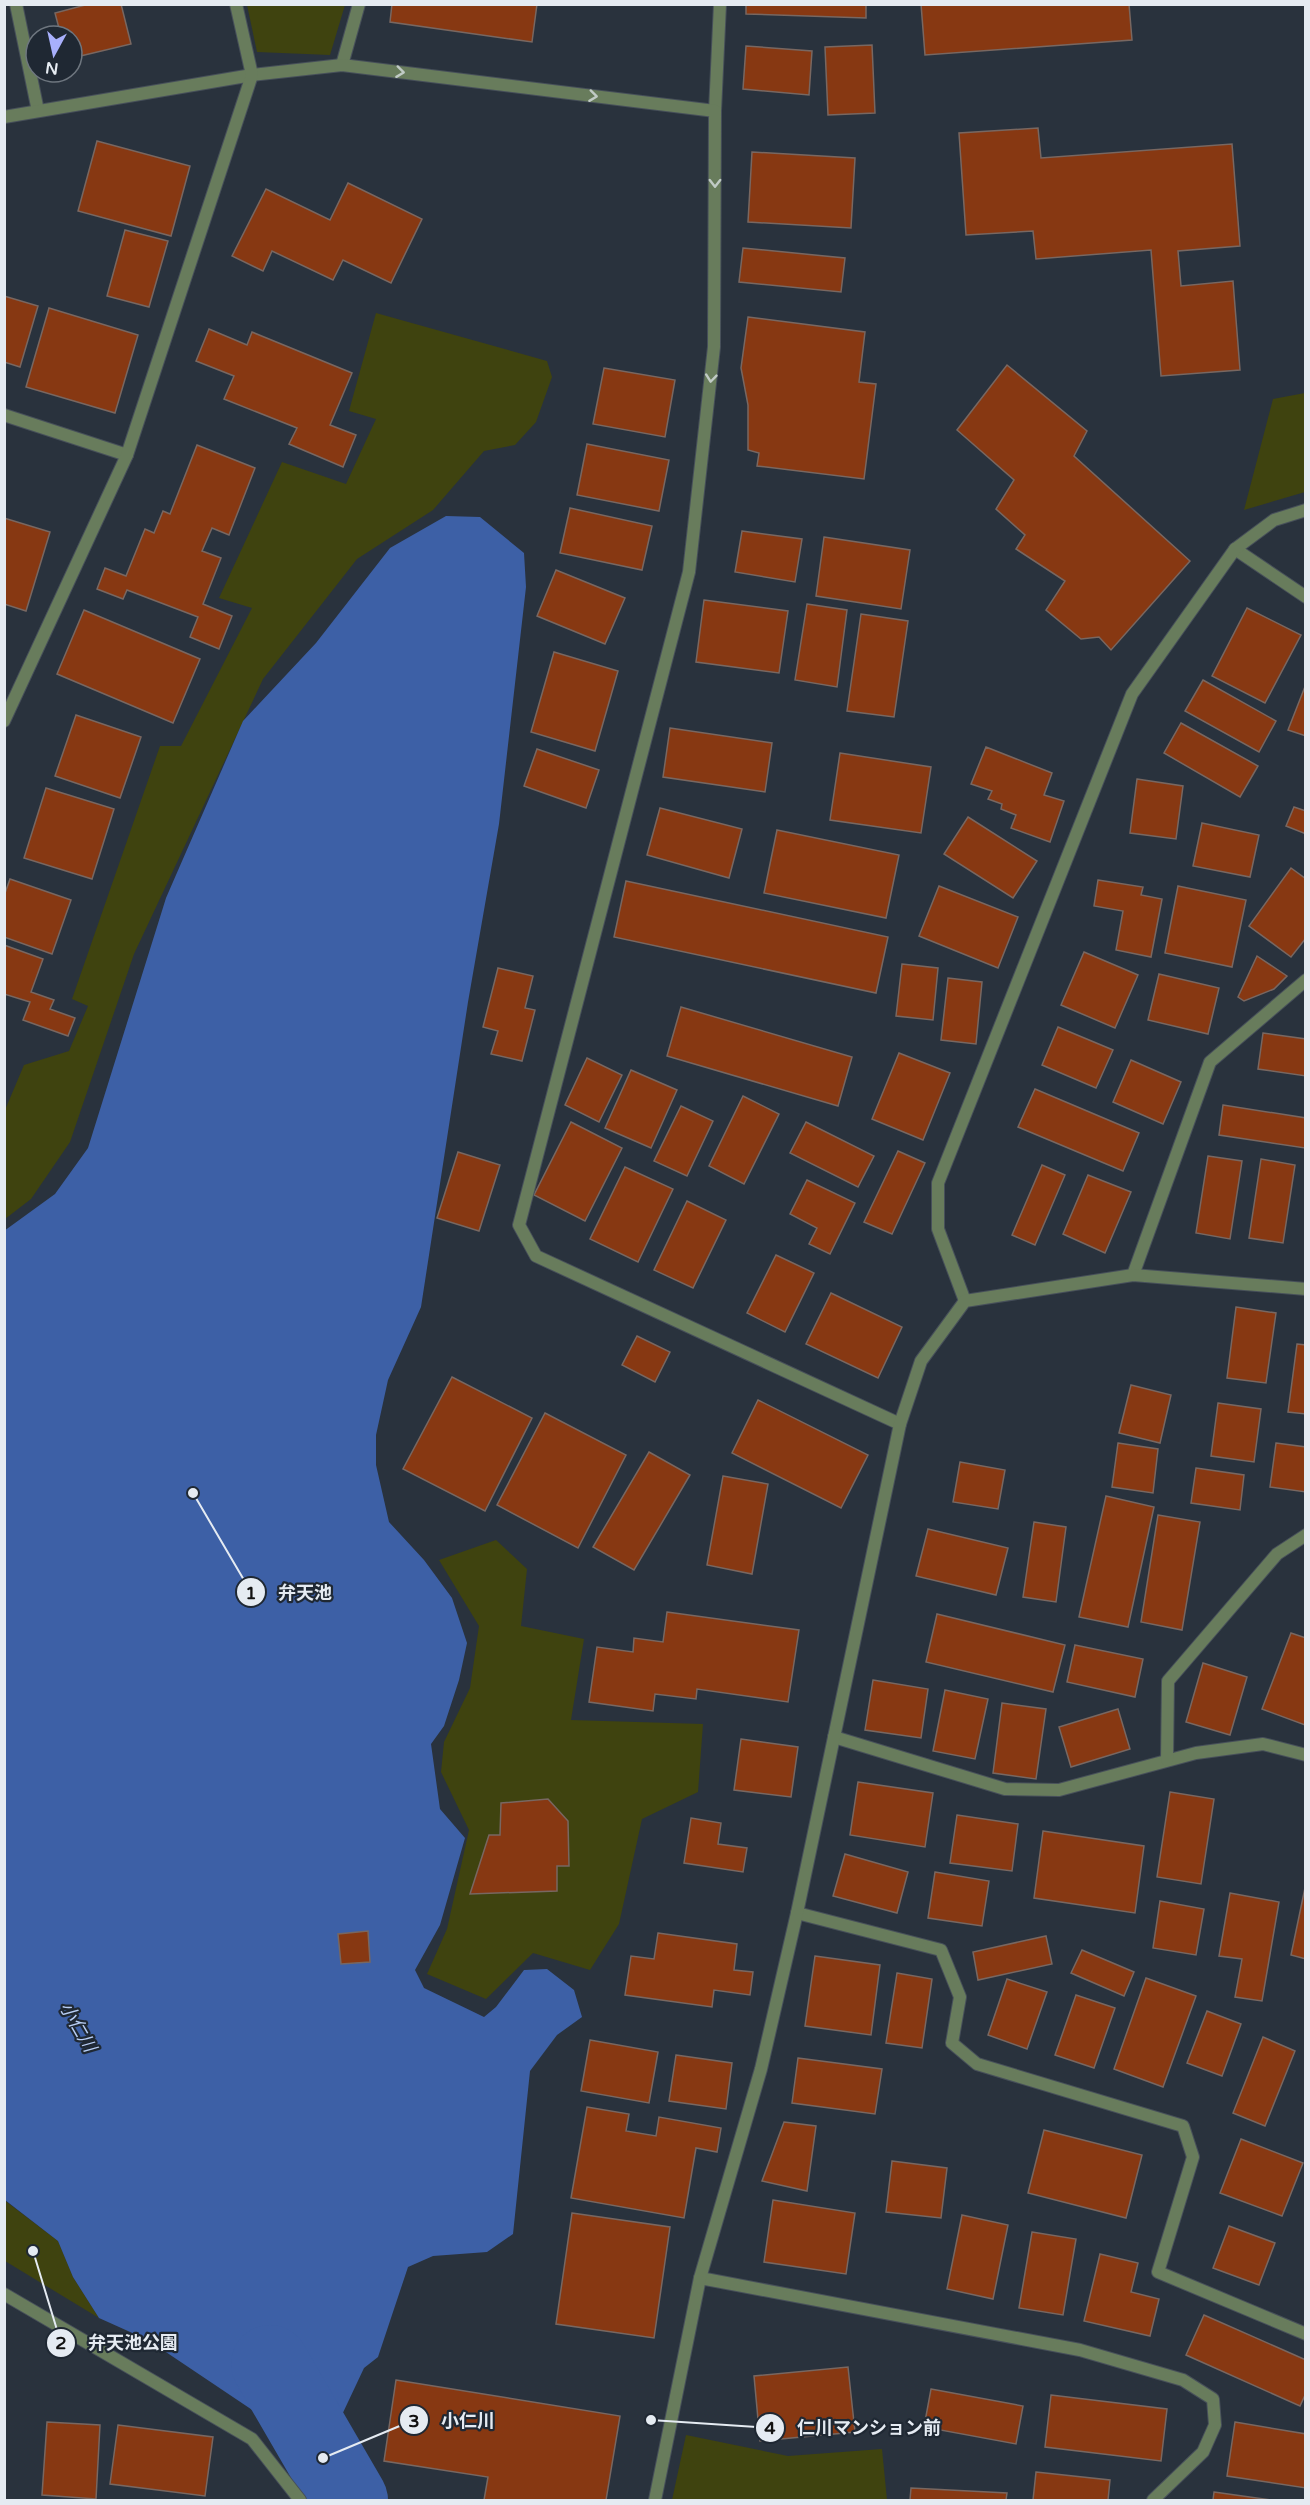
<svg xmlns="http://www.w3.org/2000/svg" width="1310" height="2505" viewBox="0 0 1310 2505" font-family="'Varela Round','Noto Sans JP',sans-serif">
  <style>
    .green { fill: #3f430f }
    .water { fill: #3d60a6 }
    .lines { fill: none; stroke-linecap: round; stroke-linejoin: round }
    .river { stroke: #3d60a6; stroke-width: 78 }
    .building { fill: #873812; stroke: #786761; stroke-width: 1.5 }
    .lane-casing { stroke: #47505a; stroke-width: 14 }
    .street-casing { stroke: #47505a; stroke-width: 14 }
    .lane { stroke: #687c5c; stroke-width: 12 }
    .street { stroke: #687c5c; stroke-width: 12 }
    .oneway { stroke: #c0cac5 }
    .labels { text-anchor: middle; stroke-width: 4.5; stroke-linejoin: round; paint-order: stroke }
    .water-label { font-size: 18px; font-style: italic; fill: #b8cef5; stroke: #1f2833 }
    .leader { fill: none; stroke: #e5ebf2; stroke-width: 2 }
    .callout-dot { fill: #e5ebf2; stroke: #1f2833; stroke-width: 2 }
    .mark-label { font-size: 18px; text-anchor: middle; font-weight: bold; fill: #111 }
    .callout-label { font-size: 18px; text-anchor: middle; font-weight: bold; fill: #e5ebf2; stroke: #1f2833; stroke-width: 4.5; stroke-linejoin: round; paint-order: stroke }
  </style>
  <rect width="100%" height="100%" fill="#29323d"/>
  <g class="green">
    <polygon points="247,5 247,4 345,5 330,55 257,52"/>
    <polygon points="376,313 547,361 552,377 536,422 515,445 484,451 433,510 357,559 263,679 134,954 70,1142 31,1199 5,1219 5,1110 24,1065 69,1051 88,1006 72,999 160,746 181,746 252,608 219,598 282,462 346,484 376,419 349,411"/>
    <polygon points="1305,393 1305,492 1244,510 1273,399"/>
    <polygon points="496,1540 527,1569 521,1626 584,1639 571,1720 703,1724 698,1792 642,1819 619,1924 590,1970 533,1953 486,1999 427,1974 447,1929 469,1830 441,1772 444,1742 470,1688 479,1626 439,1560"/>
    <polygon points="4,2200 58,2241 73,2277 99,2318 5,2261"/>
    <polygon points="686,2435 788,2456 882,2449 887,2500 672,2500"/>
  </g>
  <polygon class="water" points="446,516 480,517 524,553 526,587 499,824 468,1002 421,1307 388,1380 376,1435 376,1465 389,1522 424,1560 452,1598 467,1643 459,1680 444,1726 431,1744 440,1809 465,1838 440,1925 415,1970 424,1988 484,2017 496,2007 524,1970 547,1969 574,1990 582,2017 557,2035 530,2071 513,2234 487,2252 433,2256 408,2267 378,2357 364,2368 332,2436 334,2451 309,2467 276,2426 148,2340 99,2318 73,2277 58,2241 5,2200 4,1231 55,1194 88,1148 166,898 243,721 316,643 390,548"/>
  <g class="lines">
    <polyline class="river" points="270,2364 349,2500"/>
  </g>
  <g class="building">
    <polygon points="89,4 121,4 131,44 72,58 72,36 61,36 55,13"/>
    <polygon points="392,4 537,4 532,42 390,22"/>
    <polygon points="746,4 866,4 866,18 746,14"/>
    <polygon points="921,4 1129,4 1132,40 925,55"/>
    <polygon points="872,45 875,113 828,115 825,47"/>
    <polygon points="746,46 812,51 809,95 743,89"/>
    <polygon points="1038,128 1041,158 1232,144 1240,246 1178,251 1181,286 1233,281 1240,370 1161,376 1151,250 1036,259 1033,231 966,235 959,133"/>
    <polygon points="97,141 190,166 171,236 78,211"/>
    <polygon points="752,152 855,158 851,228 748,222"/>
    <polygon points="348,183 422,219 391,283 343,260 333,280 272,251 263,271 232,256 266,189 330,220"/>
    <polygon points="125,230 168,241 149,307 107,296"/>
    <polygon points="743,248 845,258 841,292 739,282"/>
    <polygon points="4,296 38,306 20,367 4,362"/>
    <polygon points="49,308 138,335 115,413 26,387"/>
    <polygon points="748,317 865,332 859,382 876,384 864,479 757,466 759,453 748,450 748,405 741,368"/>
    <polygon points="209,329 247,345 252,332 352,373 330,425 356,435 343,467 289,444 297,428 224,399 234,376 196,361"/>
    <polygon points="1007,365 1087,431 1074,456 1190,561 1111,650 1099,637 1081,639 1046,610 1065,581 1016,549 1025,535 996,509 1014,480 957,430"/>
    <polygon points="604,368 675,380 665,437 593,424"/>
    <polygon points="587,444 669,460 659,511 577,495"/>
    <polygon points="197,445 255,468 229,535 212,528 202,551 221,558 203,604 232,616 219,649 190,637 198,617 127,590 123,599 97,589 105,568 126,576 145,529 154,533 163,511 170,514"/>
    <polygon points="570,508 652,526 642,570 560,553"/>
    <polygon points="4,518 50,532 26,611 4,604"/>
    <polygon points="742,531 802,539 795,582 735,572"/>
    <polygon points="824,537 910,550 901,609 816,596"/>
    <polygon points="556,570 625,598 605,644 537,616"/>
    <polygon points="704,600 788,611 779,673 696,662"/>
    <polygon points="807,604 847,610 837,687 795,680"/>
    <polygon points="1247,608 1301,635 1265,703 1212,676"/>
    <polygon points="84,610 200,659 173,723 57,674"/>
    <polygon points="861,614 908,621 894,717 847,711"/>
    <polygon points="554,652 618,671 595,751 531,732"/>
    <polygon points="1203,680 1276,721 1259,752 1185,711"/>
    <polygon points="1306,684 1306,736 1288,730"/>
    <polygon points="76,715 141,737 120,798 55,776"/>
    <polygon points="1181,723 1258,766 1240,797 1164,753"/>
    <polygon points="670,728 772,743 765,792 663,777"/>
    <polygon points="986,747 1052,773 1044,795 1064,801 1050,842 1011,828 1016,815 1001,809 1002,804 988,799 992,791 971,784"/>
    <polygon points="537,749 599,770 586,808 524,786"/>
    <polygon points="840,753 931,767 921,833 830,820"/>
    <polygon points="1137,779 1183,786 1176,839 1130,833"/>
    <polygon points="46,788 114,809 92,879 24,858"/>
    <polygon points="1294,807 1306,811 1306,834 1286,826"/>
    <polygon points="660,808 742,829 729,878 647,855"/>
    <polygon points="968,817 1037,861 1013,898 944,854"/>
    <polygon points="1202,823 1259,835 1250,877 1193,866"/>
    <polygon points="777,830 899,855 886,918 764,893"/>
    <polygon points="1291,868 1306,879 1306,938 1291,957 1249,926"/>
    <polygon points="10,879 71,900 52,954 4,937 4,896"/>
    <polygon points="1098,880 1143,887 1141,895 1162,899 1151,957 1116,950 1123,911 1094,906"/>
    <polygon points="626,881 888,937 876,993 614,937"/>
    <polygon points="939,886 1018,917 998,968 919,936"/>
    <polygon points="1178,886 1246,900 1232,967 1165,953"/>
    <polygon points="4,945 43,959 31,992 54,1000 50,1009 75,1018 68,1036 23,1020 30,1002 4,994"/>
    <polygon points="1084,952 1138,975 1115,1028 1061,1005"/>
    <polygon points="1257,956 1287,976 1274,989 1244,1001 1238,997"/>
    <polygon points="902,964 938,968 933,1020 896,1016"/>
    <polygon points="498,968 533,976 525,1008 535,1010 522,1061 491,1054 498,1031 483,1027"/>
    <polygon points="1159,974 1219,988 1208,1034 1148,1020"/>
    <polygon points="948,978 982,982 976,1044 941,1040"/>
    <polygon points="681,1007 852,1057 838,1106 667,1056"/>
    <polygon points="1058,1027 1113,1050 1096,1088 1042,1065"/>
    <polygon points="1263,1033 1306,1039 1306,1076 1258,1069"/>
    <polygon points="899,1053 950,1073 923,1140 872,1119"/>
    <polygon points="587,1058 622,1075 599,1122 565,1105"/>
    <polygon points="1131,1060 1181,1082 1163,1124 1113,1102"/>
    <polygon points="631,1070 677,1090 651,1148 605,1128"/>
    <polygon points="1035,1089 1139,1133 1123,1171 1018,1127"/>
    <polygon points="743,1096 779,1114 744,1184 709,1166"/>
    <polygon points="1223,1105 1306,1118 1305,1148 1219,1135"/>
    <polygon points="681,1106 713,1121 687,1176 654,1161"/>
    <polygon points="571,1122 622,1148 585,1221 534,1195"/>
    <polygon points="806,1122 874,1156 858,1187 790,1153"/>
    <polygon points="898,1151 925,1163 892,1234 864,1222"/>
    <polygon points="458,1152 500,1165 479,1231 437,1218"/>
    <polygon points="1208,1156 1242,1161 1230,1239 1196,1233"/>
    <polygon points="1261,1159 1295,1165 1283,1243 1249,1238"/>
    <polygon points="1042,1165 1065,1175 1035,1245 1012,1235"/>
    <polygon points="625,1167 673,1189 638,1262 590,1239"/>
    <polygon points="1088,1175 1131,1192 1105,1253 1063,1234"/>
    <polygon points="807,1180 855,1203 830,1254 809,1244 817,1228 790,1214"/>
    <polygon points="687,1201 726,1220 693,1288 654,1270"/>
    <polygon points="776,1255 814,1273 785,1332 747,1313"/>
    <polygon points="831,1293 902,1327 878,1378 806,1344"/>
    <polygon points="1236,1307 1276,1313 1266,1383 1227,1378"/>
    <polygon points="637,1336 670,1352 655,1382 622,1365"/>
    <polygon points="1297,1344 1306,1345 1306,1414 1288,1412"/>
    <polygon points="452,1377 532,1418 485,1511 403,1469"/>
    <polygon points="1131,1385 1171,1395 1160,1443 1119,1433"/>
    <polygon points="758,1400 868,1455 841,1508 732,1453"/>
    <polygon points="1218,1403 1261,1409 1254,1462 1211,1456"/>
    <polygon points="545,1413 626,1455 578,1548 497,1505"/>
    <polygon points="1118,1443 1158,1449 1153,1493 1112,1487"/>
    <polygon points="1276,1443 1306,1447 1306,1492 1270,1487"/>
    <polygon points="649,1452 690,1475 634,1570 593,1547"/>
    <polygon points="960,1462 1005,1470 998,1509 953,1502"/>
    <polygon points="1196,1468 1244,1475 1240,1510 1191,1503"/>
    <polygon points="723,1476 768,1484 752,1574 707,1565"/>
    <polygon points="1106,1496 1154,1507 1128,1627 1079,1617"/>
    <polygon points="1158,1515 1200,1522 1182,1630 1141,1622"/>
    <polygon points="1034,1522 1066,1527 1056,1602 1023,1597"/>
    <polygon points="928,1529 1008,1548 996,1595 916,1576"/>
    <polygon points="667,1612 799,1630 788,1702 697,1689 696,1699 655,1694 653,1711 589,1702 597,1647 633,1652 634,1638 663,1642"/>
    <polygon points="937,1614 1065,1645 1053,1692 926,1662"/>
    <polygon points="1291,1633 1306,1638 1305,1725 1262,1709"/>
    <polygon points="1075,1645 1143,1659 1135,1697 1067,1682"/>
    <polygon points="1203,1663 1247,1677 1230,1735 1186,1722"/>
    <polygon points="873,1680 928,1689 921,1738 865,1730"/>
    <polygon points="945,1690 988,1699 975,1759 933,1751"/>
    <polygon points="1002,1703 1046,1709 1036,1779 993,1773"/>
    <polygon points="1118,1709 1130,1749 1071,1767 1059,1727"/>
    <polygon points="741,1739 798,1747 791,1797 734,1790"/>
    <polygon points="858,1782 933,1793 925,1847 850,1835"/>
    <polygon points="1170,1792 1214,1799 1201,1884 1157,1877"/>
    <polygon points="548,1799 568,1821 569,1866 557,1866 557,1891 470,1894 489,1835 500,1835 501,1803"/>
    <polygon points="957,1815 1018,1824 1012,1871 950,1863"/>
    <polygon points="691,1818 721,1823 718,1844 747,1848 743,1872 684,1863"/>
    <polygon points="1043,1831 1144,1846 1135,1913 1034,1898"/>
    <polygon points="845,1854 908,1872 897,1913 833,1896"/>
    <polygon points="935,1872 989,1881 982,1926 928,1918"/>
    <polygon points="1306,1883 1306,1959 1291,1955"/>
    <polygon points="1230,1893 1279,1902 1262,2001 1235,1997 1242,1959 1219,1956"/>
    <polygon points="1160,1901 1204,1909 1196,1955 1153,1948"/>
    <polygon points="368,1931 370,1962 341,1964 338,1934"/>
    <polygon points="658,1933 737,1944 734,1970 753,1972 750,1995 714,1990 712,2007 625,1995 631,1956 654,1959"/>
    <polygon points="1046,1936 1052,1964 978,1980 973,1952"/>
    <polygon points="1082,1950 1134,1972 1124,1996 1071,1973"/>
    <polygon points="815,1956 880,1965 871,2035 805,2026"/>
    <polygon points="897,1973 932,1979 922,2048 886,2043"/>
    <polygon points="1146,1978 1196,1996 1163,2087 1114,2069"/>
    <polygon points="1007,1979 1047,1992 1027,2049 988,2035"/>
    <polygon points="1076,1995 1115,2008 1094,2068 1055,2055"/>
    <polygon points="1207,2011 1241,2024 1222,2076 1187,2063"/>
    <polygon points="1263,2037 1295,2051 1265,2126 1233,2113"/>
    <polygon points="590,2040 658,2052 649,2103 581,2091"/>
    <polygon points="676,2055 732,2063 726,2109 669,2101"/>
    <polygon points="798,2058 882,2069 875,2114 792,2103"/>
    <polygon points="587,2107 629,2114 626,2131 656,2136 659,2117 721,2128 717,2152 696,2148 684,2218 571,2198"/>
    <polygon points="784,2122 816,2126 807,2191 762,2181"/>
    <polygon points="1044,2130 1142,2155 1126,2218 1028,2193"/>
    <polygon points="1241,2139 1303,2163 1282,2216 1220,2193"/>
    <polygon points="892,2161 947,2168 941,2218 886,2212"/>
    <polygon points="773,2200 855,2213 846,2274 764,2262"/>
    <polygon points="572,2213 670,2227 654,2338 556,2324"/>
    <polygon points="962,2215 1008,2225 993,2299 947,2289"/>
    <polygon points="1229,2226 1275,2243 1259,2285 1213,2268"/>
    <polygon points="1032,2232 1076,2239 1063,2315 1019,2308"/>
    <polygon points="1100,2254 1138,2263 1131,2292 1159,2299 1150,2336 1084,2321"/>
    <polygon points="1204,2315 1306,2360 1306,2393 1300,2406 1186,2355"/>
    <polygon points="848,2367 855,2432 760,2441 754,2376"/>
    <polygon points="396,2380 620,2416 606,2500 484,2500 488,2477 384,2461"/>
    <polygon points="931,2389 1023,2406 1016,2444 924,2427"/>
    <polygon points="1051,2395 1167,2409 1161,2461 1045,2447"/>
    <polygon points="47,2422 100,2425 96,2499 42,2495"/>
    <polygon points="1235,2422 1306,2434 1306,2488 1227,2476"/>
    <polygon points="118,2425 213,2437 205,2496 110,2484"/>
    <polygon points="1036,2472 1110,2480 1108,2500 1033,2500"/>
    <polygon points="911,2488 1007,2493 1006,2500 910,2500"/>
    <polygon points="1214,2492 1271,2500 1213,2500"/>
  </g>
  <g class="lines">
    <defs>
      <polyline id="lane" points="16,4 38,111"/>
      <g id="street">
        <polyline points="342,65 359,4"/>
        <polyline points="715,111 720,4"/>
        <polyline points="4,117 252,75 342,65 715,111 714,347 689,572 519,1225 536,1256 900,1424"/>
        <polyline points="4,415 127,455"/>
        <polyline points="1235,549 1306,597"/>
        <polyline points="4,721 127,455 252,75 236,4"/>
        <polyline points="1133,1275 1210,1062 1306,980"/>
        <polyline points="965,1301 938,1229 938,1183 1132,694 1235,549 1274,520 1306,510"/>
        <polyline points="834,1737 1005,1789 1059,1790 1196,1753 1263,1744 1306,1755"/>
        <polyline points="1167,1760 1168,1681 1277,1554 1306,1535"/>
        <polyline points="797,1913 941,1950 960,1997 952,2043 977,2064 1183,2126 1193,2157 1158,2272 1306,2334"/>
        <polyline points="700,2278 1080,2350 1183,2380 1213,2399 1215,2425 1203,2452 1153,2500"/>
        <polyline points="4,2294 252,2439 300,2500"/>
        <polyline points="655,2500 700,2278 761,2069 797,1913 900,1424 921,1361 965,1301 1133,1275 1306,1289"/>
      </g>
    </defs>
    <use href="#lane" class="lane-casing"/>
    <use href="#street" class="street-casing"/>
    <use href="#lane" class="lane"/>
    <use href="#street" class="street"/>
  </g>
  <defs><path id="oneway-chevron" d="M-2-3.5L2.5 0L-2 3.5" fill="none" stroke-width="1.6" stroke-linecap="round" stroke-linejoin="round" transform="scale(1.5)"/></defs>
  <g class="oneway">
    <use href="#oneway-chevron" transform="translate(400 72) rotate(7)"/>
    <use href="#oneway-chevron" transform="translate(593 96) rotate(7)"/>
    <use href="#oneway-chevron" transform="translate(715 183) rotate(90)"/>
    <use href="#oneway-chevron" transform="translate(711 378) rotate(96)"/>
  </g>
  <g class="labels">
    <g class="water-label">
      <text transform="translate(78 2027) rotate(60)" y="6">小仁川</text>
    </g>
  </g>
  <path class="leader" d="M193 1493L251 1592M33 2251L61 2343M323 2458L414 2420M651 2420L770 2428"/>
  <g class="callout-dot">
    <circle cx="193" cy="1493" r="6"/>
    <circle cx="33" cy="2251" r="6"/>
    <circle cx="323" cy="2458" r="6"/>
    <circle cx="651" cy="2420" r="6"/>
    <circle cx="251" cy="1592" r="15"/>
    <circle cx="61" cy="2343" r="15"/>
    <circle cx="414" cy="2420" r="15"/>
    <circle cx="770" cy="2428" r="15"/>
  </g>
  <g class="mark-label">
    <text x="251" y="1599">1</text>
    <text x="61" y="2349">2</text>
    <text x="414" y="2427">3</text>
    <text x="770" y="2434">4</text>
  </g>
  <g class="callout-label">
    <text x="305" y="1599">弁天池</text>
    <text x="133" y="2349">弁天池公園</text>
    <text x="468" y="2427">小仁川</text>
    <text x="869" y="2434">仁川マンション前</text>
  </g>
  <rect width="1310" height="2505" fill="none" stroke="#e5ebf2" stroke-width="12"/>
  <g transform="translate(54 54) rotate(188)"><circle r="28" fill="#1f2833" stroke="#6e767f" stroke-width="1.5"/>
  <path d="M0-4.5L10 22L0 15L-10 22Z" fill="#a8b0fc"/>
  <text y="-9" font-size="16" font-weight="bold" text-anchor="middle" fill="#e5ebf2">N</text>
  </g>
</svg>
